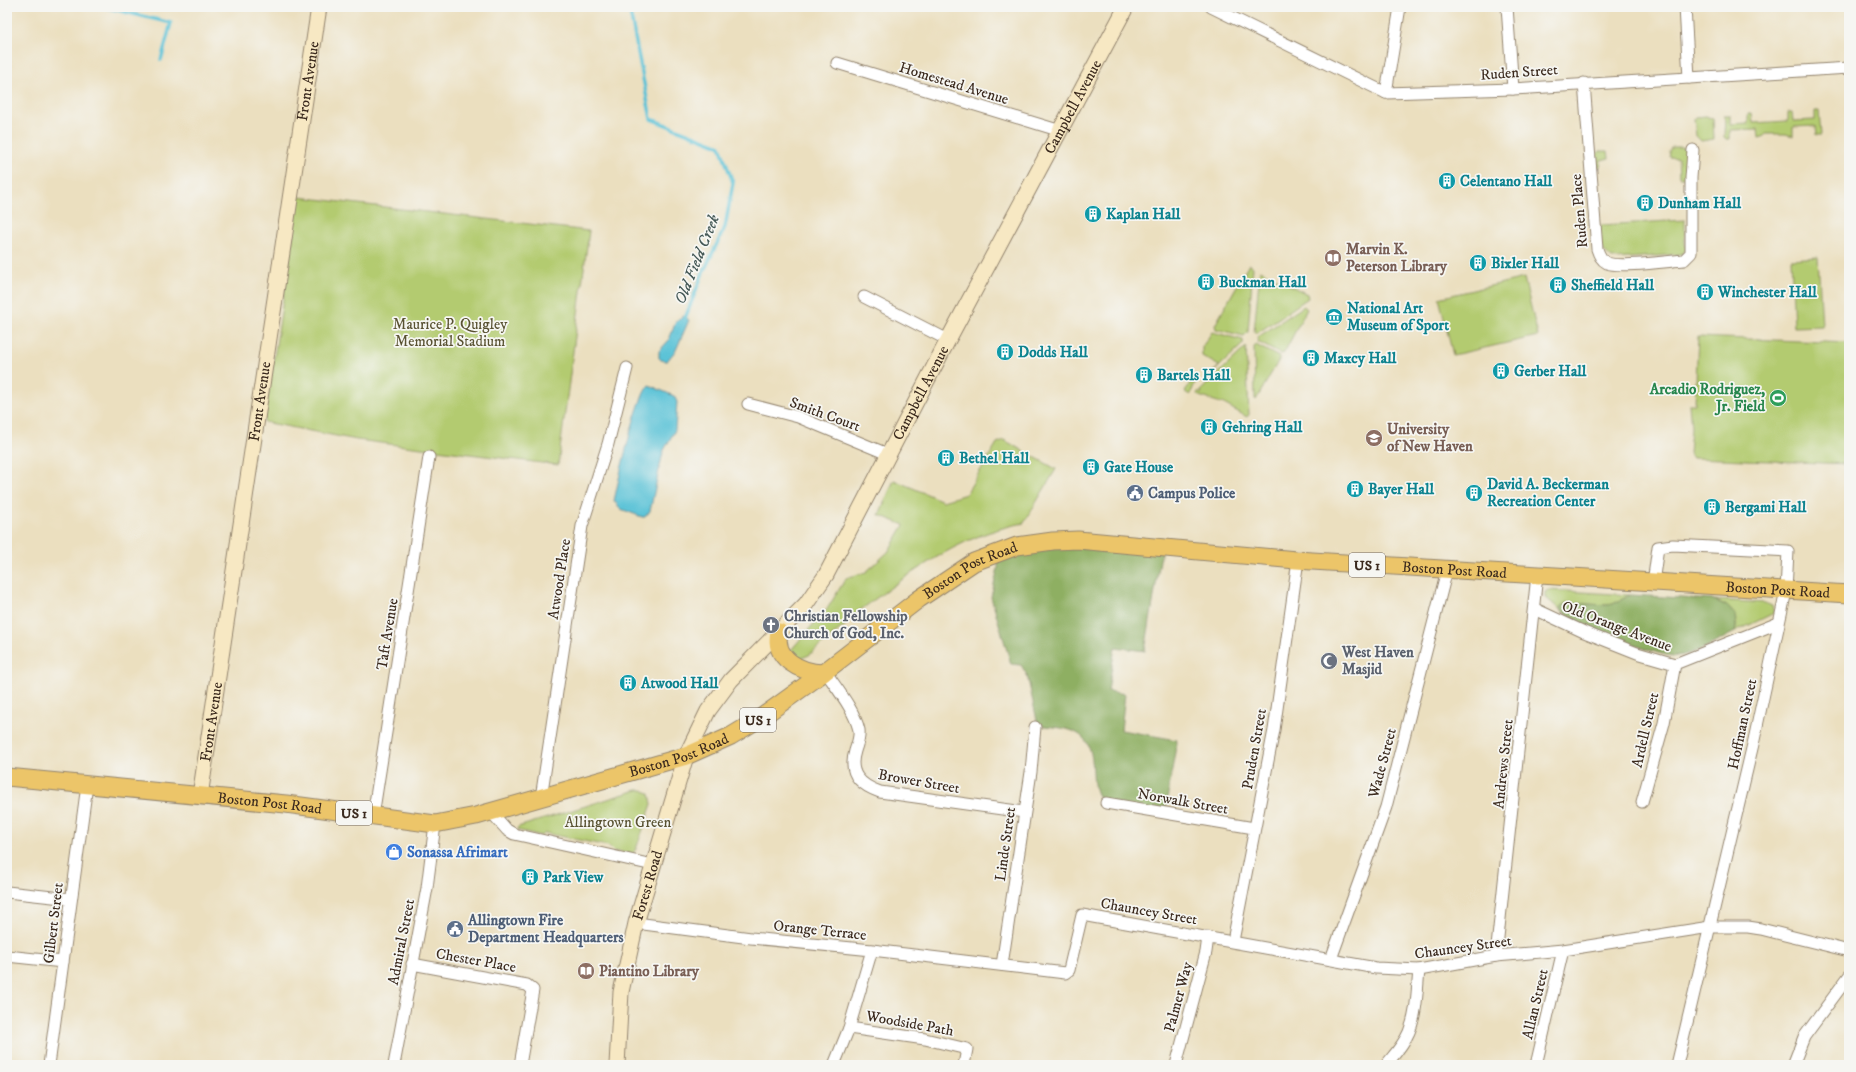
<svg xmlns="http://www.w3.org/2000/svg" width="1856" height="1072" viewBox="0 0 1856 1072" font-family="'IM FELL DW Pica',serif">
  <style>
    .green { fill: #b3cb6f; stroke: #777a46 }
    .forest { fill: #8eaf62; stroke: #646c40 }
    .water { fill: #5ac2d7; stroke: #4a767a }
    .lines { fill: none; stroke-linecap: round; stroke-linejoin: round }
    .stream { stroke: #5ac2d7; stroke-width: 3.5 }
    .street-casing { stroke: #93846e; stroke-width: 13 }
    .secondary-casing { stroke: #93846e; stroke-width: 17 }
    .primary-casing { stroke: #93846e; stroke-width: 19 }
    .street { stroke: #fff; stroke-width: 11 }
    .secondary { stroke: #f7e8c3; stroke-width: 15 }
    .primary { stroke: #ecc569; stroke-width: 17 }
    .labels { text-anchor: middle; stroke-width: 3.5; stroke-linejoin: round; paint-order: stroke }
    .shield { fill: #f6f6f2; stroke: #73675e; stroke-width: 1 }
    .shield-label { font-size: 14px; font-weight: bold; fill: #3b2a1e }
    .street-label { font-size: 15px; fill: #3b2a1e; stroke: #f6f6f2 }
    .culture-label { font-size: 15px; font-weight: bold; fill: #0d838f; stroke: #f6f6f2; text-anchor: start }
    .education-label { font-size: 15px; font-weight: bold; fill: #785e54; stroke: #f6f6f2; text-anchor: start }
    .park-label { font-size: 15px; fill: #595232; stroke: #f6f6f2 }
    .leisure-label { font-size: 15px; font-weight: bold; fill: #27864d; stroke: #f6f6f2; text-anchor: end }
    .service-label { font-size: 15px; font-weight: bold; fill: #4e5e75; stroke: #f6f6f2; text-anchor: start }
    .worship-label { font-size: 15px; font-weight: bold; fill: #5b616d; stroke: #f6f6f2; text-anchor: start }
    .shop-label { font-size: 15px; font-weight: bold; fill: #366cbe; stroke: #f6f6f2; text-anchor: start }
    .water-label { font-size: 16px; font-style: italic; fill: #445856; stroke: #f6f6f2 }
  </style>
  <rect width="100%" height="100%" fill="#f6f6f2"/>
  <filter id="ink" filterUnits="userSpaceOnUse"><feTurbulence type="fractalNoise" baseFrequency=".025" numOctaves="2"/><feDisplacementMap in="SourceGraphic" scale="8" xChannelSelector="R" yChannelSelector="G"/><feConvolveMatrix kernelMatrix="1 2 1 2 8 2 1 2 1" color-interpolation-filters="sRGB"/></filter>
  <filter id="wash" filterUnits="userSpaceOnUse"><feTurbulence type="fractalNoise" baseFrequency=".012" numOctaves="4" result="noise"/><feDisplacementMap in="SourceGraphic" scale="16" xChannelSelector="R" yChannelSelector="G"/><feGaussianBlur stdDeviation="0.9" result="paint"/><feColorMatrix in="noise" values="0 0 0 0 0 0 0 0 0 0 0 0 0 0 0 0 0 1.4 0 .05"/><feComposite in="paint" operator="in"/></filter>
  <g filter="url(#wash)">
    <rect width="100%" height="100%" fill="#ebdfbf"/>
    <g class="green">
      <polygon points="1815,111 1819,111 1821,135 1816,135 1815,126 1793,127 1793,136 1785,134 1766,134 1763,137 1759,138 1758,129 1730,130 1730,139 1726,139 1724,137 1725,115 1730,115 1730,124 1748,123 1748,114 1752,114 1753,123 1788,121 1788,112 1792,112 1793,121 1815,120"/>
      <polygon points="1696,117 1706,116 1713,119 1714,139 1701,141 1696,136 1694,119"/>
      <polygon points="1672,147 1681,147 1686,149 1687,177 1679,177 1678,158 1670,157 1669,151"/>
      <polygon points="1600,151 1608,151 1609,158 1601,160 1600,167 1598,169 1595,156"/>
      <polygon points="299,197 589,231 558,465 357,440 264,422"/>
      <path d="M1685,220V243L1687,249L1682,254L1616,259C1601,256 1597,238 1601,225Z"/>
      <polygon points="1818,257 1822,326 1794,327 1791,259"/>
      <polygon points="1249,264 1253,267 1248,332 1244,336 1216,329 1215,325"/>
      <polygon points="1260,270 1307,294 1308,298 1256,334 1254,332"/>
      <polygon points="1524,278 1538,336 1453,355 1439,298"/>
      <polygon points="1304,306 1307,309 1284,353 1280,354 1258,342 1258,337"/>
      <polygon points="1212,332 1243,340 1243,344 1205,380 1219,366 1202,356 1202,347"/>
      <polygon points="1698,337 1849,343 1849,464 1693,458 1689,453 1691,428 1689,404 1695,404"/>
      <polygon points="1256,345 1279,357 1279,360 1256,400 1255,399 1254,347"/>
      <polygon points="1246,347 1249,415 1247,417 1224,404 1199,396 1197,394 1198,392 1201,394 1202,392 1200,391"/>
      <polygon points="1195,374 1197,378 1190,395 1185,392"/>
      <path d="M1004,440L1056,469L1024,523C957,535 904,578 851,617L850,621L809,655L802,658L792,654L791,650L829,606L846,578L866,572L888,552L904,525L879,515L894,480L943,501L966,494L997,443Z"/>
      <polygon points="1549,590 1630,595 1613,604 1606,605 1566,603 1561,611 1564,613 1545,597 1545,592"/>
      <path d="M1714,600L1765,603L1772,606L1774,613L1735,632C1740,615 1729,605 1714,600Z"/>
      <polygon points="637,790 643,790 650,794 652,804 636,849 632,854 613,851 608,846 545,833 542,836 517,830 518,827"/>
    </g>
    <g class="forest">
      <path d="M1017,546L1162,548L1145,651L1115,647L1108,691L1125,694L1121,730L1177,740L1165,812C1150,810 1120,808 1107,803C1081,794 1106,747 1075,732C1065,727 1049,727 1038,725L1027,675L1021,665L1011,664L991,597L998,568V552Z"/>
      <path d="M1630,595L1714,600L1727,606L1735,615L1736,627L1735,632C1717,641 1696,655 1675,656C1659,657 1566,621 1560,608L1561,606L1566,603L1606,605L1613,604Z"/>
    </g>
    <g class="water">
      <polygon points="684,316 689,320 676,350 667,361 661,360 659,358 659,351 669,340 676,321"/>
      <path d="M649,385L674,396L677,402L675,430L663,452L650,511L645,517H642L621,509L614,501C619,478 636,399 649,385Z"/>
    </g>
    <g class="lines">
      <g class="stream">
        <polyline points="104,7 171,23 161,60"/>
        <polyline points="629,7 651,119 720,146 733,183 725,227 702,275 684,321"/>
      </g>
    </g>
  </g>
  <g filter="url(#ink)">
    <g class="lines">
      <defs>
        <g id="street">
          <polyline points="1211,7 1386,93 1513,89 1849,68"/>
          <polyline points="1507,7 1513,89"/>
          <polyline points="1685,7 1689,78"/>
          <polyline points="837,63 1061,131"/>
          <path d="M1584,83L1597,249C1599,255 1601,260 1607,263C1620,268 1669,261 1684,260L1691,253V178L1693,150"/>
          <polyline points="1386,93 1400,7"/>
          <polyline points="864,297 948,340"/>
          <polyline points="748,404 798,417 890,455"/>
          <polyline points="1653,583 1658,547 1673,545 1788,551 1786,591 1754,740 1677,1065"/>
          <polyline points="1535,609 1584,632 1637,653 1675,664 1778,623"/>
          <path d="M825,671C837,689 854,709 859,730C860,738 857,744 855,751C848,773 860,785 880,792L1024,812"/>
          <polyline points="541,798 582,526 608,444 627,368"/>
          <polyline points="1642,802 1664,723 1675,664"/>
          <polyline points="1106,803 1254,828"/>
          <polyline points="491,812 507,830 514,834 653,865"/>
          <polyline points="373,816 429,457"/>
          <polyline points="7,892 71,899"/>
          <polyline points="636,923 751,938 872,950 1065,973 1069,970 1082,915 1376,968 1419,970 1496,956 1563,950 1710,927 1748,927 1761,929 1849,951"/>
          <polyline points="1233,941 1274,730 1298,560"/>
          <polyline points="7,956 63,962"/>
          <polyline points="1496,956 1537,575"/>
          <polyline points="1331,959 1386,807 1447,570"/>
          <polyline points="412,964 527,985 533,990 520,1065"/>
          <polyline points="1002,965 1031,772 1035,727"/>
          <polyline points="849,1028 925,1039 967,1049 964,1065"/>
          <polyline points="49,1065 87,785"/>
          <polyline points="394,1065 427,888 435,824"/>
          <polyline points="834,1065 849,1028 872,950"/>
          <polyline points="1176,1065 1206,952 1208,937"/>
          <path d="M1386,1065C1395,1054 1404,1044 1409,1032C1417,1013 1417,990 1419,970"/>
          <polyline points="1536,1065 1563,950"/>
          <polyline points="1793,1065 1804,1037 1849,976"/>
        </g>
        <g id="secondary">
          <path id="s1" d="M200,796L319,7"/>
          <path id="s2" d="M617,1065L621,992L636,923L686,756L708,711L731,680L806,604L826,575L948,340L1126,7"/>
        </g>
        <g id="primary">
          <path d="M779,632C773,659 800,672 823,673"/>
          <path id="s3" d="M7,777L286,804L435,824L476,816L686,756L731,736L759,719L823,673L919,599L974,562L1017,546L1053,541L1078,540L1296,560L1849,594"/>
        </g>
      </defs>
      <use href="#street" class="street-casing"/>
      <use href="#secondary" class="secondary-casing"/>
      <use href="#primary" class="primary-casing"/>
      <use href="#street" class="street"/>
      <use href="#secondary" class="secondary"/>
      <use href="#primary" class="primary"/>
    </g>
  </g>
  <defs>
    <symbol id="building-disc" viewBox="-11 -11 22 22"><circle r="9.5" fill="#0f9aa8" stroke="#f6f6f2"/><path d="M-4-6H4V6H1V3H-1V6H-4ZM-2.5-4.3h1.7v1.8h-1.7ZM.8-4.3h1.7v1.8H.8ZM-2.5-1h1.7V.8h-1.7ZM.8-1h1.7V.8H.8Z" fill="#fff"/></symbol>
    <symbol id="library-disc" viewBox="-11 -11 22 22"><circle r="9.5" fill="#8d6e63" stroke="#f6f6f2"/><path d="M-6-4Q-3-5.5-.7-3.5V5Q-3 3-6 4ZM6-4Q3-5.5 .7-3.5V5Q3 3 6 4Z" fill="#fff"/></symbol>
    <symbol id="museum-disc" viewBox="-11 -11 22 22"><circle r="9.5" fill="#0f9aa8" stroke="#f6f6f2"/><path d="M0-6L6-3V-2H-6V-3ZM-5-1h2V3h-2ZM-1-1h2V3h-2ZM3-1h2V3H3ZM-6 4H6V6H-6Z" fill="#fff"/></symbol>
    <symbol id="stadium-disc" viewBox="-11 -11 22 22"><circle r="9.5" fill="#2e9e5b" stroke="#f6f6f2"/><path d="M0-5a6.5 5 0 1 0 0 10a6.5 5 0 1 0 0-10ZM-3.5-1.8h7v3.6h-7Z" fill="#fff"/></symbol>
    <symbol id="university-disc" viewBox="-11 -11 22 22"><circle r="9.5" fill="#8d6e63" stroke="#f6f6f2"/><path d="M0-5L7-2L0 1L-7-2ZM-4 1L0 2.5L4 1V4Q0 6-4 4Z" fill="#fff"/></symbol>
    <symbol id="civic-disc" viewBox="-11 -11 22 22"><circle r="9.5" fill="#5c6f8a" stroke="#f6f6f2"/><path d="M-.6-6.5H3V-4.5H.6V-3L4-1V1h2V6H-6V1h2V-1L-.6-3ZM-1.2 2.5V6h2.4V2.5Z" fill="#fff"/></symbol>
    <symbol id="church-disc" viewBox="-11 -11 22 22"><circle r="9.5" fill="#6b7280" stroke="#f6f6f2"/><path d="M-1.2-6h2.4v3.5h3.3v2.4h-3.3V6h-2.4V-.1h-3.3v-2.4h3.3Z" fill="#fff"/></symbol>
    <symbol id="mosque-disc" viewBox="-11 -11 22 22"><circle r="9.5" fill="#6b7280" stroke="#f6f6f2"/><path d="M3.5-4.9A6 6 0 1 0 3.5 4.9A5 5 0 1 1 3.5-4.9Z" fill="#fff"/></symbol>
    <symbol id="shop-disc" viewBox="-11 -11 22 22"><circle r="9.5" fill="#3f7fe0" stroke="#f6f6f2"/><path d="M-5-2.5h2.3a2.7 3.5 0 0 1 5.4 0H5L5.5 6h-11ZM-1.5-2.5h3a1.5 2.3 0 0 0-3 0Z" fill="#fff"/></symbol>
  </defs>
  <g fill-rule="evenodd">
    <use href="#building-disc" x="1437" y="171" width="20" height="20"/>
    <use href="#building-disc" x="1635" y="193" width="20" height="20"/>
    <use href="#building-disc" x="1083" y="204" width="20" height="20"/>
    <use href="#library-disc" x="1323" y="248" width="20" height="20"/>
    <use href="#building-disc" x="1468" y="253" width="20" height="20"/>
    <use href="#building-disc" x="1196" y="272" width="20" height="20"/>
    <use href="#building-disc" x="1548" y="275" width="20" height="20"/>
    <use href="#building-disc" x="1695" y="282" width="20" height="20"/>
    <use href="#museum-disc" x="1324" y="307" width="20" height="20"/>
    <use href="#building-disc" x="995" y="342" width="20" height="20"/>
    <use href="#building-disc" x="1301" y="348" width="20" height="20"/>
    <use href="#building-disc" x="1491" y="361" width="20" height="20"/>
    <use href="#building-disc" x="1134" y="365" width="20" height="20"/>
    <use href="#stadium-disc" x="1768" y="388" width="20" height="20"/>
    <use href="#building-disc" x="1199" y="417" width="20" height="20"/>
    <use href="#university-disc" x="1364" y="428" width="20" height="20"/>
    <use href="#building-disc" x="936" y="448" width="20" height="20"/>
    <use href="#building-disc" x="1081" y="457" width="20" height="20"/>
    <use href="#building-disc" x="1345" y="479" width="20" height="20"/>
    <use href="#civic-disc" x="1125" y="483" width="20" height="20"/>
    <use href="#building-disc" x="1464" y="483" width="20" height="20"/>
    <use href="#building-disc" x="1702" y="497" width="20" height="20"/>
    <use href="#church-disc" x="761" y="615" width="20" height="20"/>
    <use href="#mosque-disc" x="1319" y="651" width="20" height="20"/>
    <use href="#building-disc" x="618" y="673" width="20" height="20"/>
    <use href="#shop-disc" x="384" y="842" width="20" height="20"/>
    <use href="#building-disc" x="520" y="867" width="20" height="20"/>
    <use href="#civic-disc" x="445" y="919" width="20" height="20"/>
    <use href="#library-disc" x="576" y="961" width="20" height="20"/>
  </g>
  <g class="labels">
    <g class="shield">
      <rect x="1349" y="553" width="36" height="24" rx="3"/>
      <rect x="740" y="708" width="36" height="24" rx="3"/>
      <rect x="336" y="801" width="36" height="24" rx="3"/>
    </g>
    <g class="shield-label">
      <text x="1367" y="570">US 1</text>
      <text x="758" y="725">US 1</text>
      <text x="354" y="818">US 1</text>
    </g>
    <g class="street-label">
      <text transform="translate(1519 72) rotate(-4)" y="5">Ruden Street</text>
      <text dy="5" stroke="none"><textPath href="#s1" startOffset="723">Front Avenue</textPath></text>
      <text transform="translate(954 83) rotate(17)" y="5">Homestead Avenue</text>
      <text dy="5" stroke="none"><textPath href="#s2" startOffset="1078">Campbell Avenue</textPath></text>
      <text transform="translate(1579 211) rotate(-95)" y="5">Ruden Place</text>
      <text dy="5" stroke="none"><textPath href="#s2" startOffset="754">Campbell Avenue</textPath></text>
      <text dy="5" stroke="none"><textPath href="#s1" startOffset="399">Front Avenue</textPath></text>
      <text transform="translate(825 414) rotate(20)" y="5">Smith Court</text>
      <text dy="5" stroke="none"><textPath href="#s3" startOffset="1524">Boston Post Road</textPath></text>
      <text dy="5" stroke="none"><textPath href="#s3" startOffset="1032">Boston Post Road</textPath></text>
      <text transform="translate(559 579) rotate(-81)" y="5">Atwood Place</text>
      <text dy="5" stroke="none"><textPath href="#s3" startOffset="1848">Boston Post Road</textPath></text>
      <text transform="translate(1617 626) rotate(21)" y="5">Old Orange Avenue</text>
      <text transform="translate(387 634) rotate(-81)" y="5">Taft Avenue</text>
      <text dy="5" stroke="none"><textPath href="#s1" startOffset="75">Front Avenue</textPath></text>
      <text transform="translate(1742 724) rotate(-78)" y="5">Hoffman Street</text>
      <text transform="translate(1645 730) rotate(-77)" y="5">Ardell Street</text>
      <text transform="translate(1254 749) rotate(-80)" y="5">Pruden Street</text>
      <text dy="5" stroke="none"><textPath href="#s3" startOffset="684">Boston Post Road</textPath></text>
      <text transform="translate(1382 763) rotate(-75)" y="5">Wade Street</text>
      <text transform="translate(1503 764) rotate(-84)" y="5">Andrews Street</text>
      <text transform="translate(919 781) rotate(10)" y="5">Brower Street</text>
      <text transform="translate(1183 801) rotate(10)" y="5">Norwalk Street</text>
      <text dy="5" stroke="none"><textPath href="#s3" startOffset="264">Boston Post Road</textPath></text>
      <text transform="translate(1005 844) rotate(-82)" y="5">Linde Street</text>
      <text dy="5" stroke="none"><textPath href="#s2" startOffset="183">Forest Road</textPath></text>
      <text transform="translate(1149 911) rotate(10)" y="5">Chauncey Street</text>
      <text transform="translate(53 923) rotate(-83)" y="5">Gilbert Street</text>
      <text transform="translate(820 930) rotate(6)" y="5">Orange Terrace</text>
      <text transform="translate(401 942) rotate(-79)" y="5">Admiral Street</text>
      <text transform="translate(1463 947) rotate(-8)" y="5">Chauncey Street</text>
      <text transform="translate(476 960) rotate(10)" y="5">Chester Place</text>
      <text transform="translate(1178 997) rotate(-75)" y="5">Palmer Way</text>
      <text transform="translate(1535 1004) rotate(-77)" y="5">Allan Street</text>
      <text transform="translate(910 1023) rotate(10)" y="5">Woodside Path</text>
    </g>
    <g class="culture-label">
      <text x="1460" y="186">Celentano Hall</text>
      <text x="1658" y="208">Dunham Hall</text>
      <text x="1106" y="219">Kaplan Hall</text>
      <text x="1491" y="268">Bixler Hall</text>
      <text x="1219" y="287">Buckman Hall</text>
      <text x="1571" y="290">Sheffield Hall</text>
      <text x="1718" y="297">Winchester Hall</text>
      <text x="1347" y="313">National Art<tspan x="1347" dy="17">Museum of Sport</tspan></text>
      <text x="1018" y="357">Dodds Hall</text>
      <text x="1324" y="363">Maxcy Hall</text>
      <text x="1514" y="376">Gerber Hall</text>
      <text x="1157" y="380">Bartels Hall</text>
      <text x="1222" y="432">Gehring Hall</text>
      <text x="959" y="463">Bethel Hall</text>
      <text x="1104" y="472">Gate House</text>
      <text x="1487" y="489">David A. Beckerman<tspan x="1487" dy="17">Recreation Center</tspan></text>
      <text x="1368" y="494">Bayer Hall</text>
      <text x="1725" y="512">Bergami Hall</text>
      <text x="641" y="688">Atwood Hall</text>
      <text x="543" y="882">Park View</text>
    </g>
    <g class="education-label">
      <text x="1346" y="254">Marvin K.<tspan x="1346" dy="17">Peterson Library</tspan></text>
      <text x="1387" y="434">University<tspan x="1387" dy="17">of New Haven</tspan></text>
      <text x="599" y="976">Piantino Library</text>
    </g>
    <g class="park-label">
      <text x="450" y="329">Maurice P. Quigley<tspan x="450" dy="17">Memorial Stadium</tspan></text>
      <text x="618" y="827">Allingtown Green</text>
    </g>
    <g class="leisure-label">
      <text x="1765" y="394">Arcadio Rodriguez,<tspan x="1765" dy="17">Jr. Field</tspan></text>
    </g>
    <g class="service-label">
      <text x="1148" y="498">Campus Police</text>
      <text x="468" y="925">Allingtown Fire<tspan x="468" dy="17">Department Headquarters</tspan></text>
    </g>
    <g class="worship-label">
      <text x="784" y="621">Christian Fellowship<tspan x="784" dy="17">Church of God, Inc.</tspan></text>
      <text x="1342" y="657">West Haven<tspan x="1342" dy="17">Masjid</tspan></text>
    </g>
    <g class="shop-label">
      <text x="407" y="857">Sonassa Afrimart</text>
    </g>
    <g class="water-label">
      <text transform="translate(696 259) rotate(-68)" y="6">Old Field Creek</text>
    </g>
  </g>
  <rect width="1856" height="1072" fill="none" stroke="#f6f6f2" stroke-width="24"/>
</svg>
